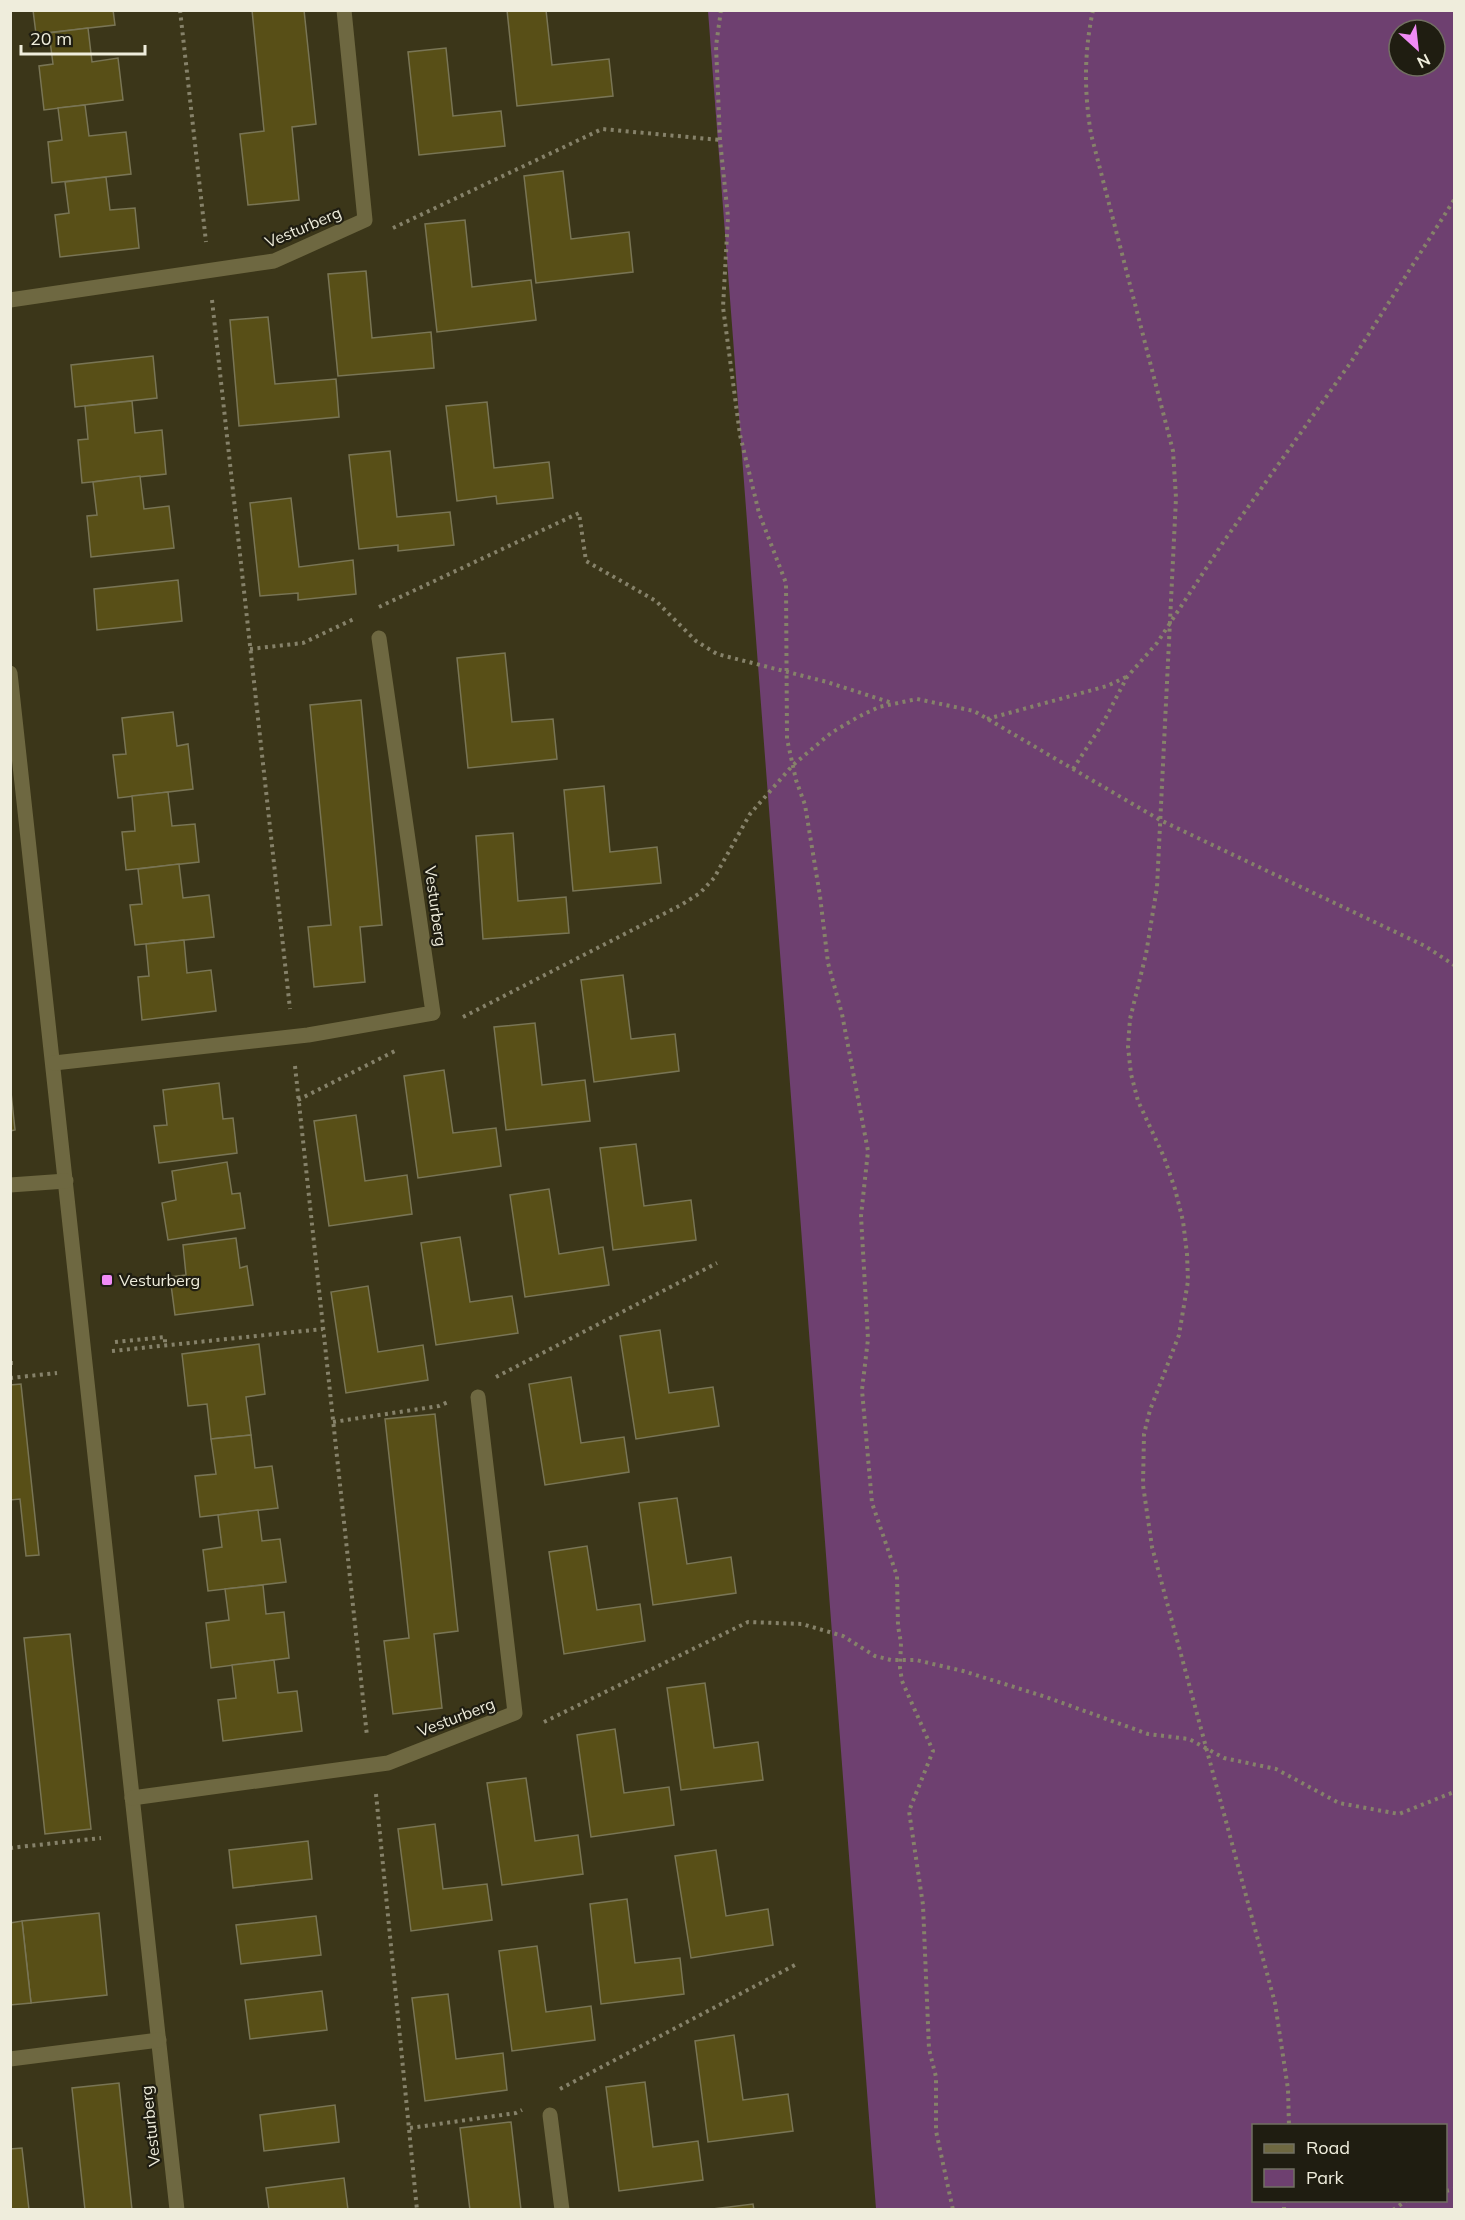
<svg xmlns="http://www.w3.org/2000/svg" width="1465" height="2220" viewBox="0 0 1465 2220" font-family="Mulish,sans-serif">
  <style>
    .green { fill: #6e4070; fill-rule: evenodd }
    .building { fill: #584f17; stroke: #797555; stroke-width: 1.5 }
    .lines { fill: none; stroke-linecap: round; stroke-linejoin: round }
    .path { stroke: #86826a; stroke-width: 4; stroke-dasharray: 3 4.5; stroke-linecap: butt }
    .minor { stroke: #6e6841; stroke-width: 15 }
    .poi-dot { fill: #f08bf5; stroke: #1f1d11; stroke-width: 2 }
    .labels { text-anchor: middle; stroke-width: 4.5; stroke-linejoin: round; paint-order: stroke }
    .street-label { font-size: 16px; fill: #efeddc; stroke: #1f1d11 }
    .poi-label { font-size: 16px; fill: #efeddc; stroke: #1f1d11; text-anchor: start }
  </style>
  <rect width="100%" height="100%" fill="#3b3619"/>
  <path class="green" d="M708,11H1454V2209H876ZM1399,30H1435V66H1399ZM1254,2126H1446V2200H1254Z"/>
  <g class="building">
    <polygon points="33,10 113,10 115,25 36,34"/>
    <polygon points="252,10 304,10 316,124 292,127 299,200 248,205 240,134 264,131"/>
    <polygon points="507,10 546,10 552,65 609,59 613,96 517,106"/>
    <polygon points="88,28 92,62 118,58 123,100 44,110 39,66 53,64 49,33"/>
    <polygon points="446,48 453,116 501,111 505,146 419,155 408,52"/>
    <polygon points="85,105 89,136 126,132 131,174 52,183 48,142 62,140 58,108"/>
    <polygon points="563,171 571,239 629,232 633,272 536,283 524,176"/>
    <polygon points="106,177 110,210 135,208 139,248 60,257 55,215 69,213 65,182"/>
    <polygon points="465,220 472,287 531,280 536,320 437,332 425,224"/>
    <polygon points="366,271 372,338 431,332 434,368 338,376 328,274"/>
    <polygon points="268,317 275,384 336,379 339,417 239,426 230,320"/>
    <polygon points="153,356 157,398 75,407 71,365"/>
    <polygon points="132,401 135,433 162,430 166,474 82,483 78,440 88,439 85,406"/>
    <polygon points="487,402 494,468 549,462 553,498 497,504 496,496 457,501 446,406"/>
    <polygon points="390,451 397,517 450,512 454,545 398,551 398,545 359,549 349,455"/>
    <polygon points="140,476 144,509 169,506 174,548 91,557 87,516 97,515 93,482"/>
    <polygon points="291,498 299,567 353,560 356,594 298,600 298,593 260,596 250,503"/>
    <polygon points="178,580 182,621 97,630 94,589"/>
    <polygon points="505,653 512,722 553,719 557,759 468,768 457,658"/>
    <polygon points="361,700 382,925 360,927 365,982 314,987 308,927 331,925 310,705"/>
    <polygon points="173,712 177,746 188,744 193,789 118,798 113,755 126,754 122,718"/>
    <polygon points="604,786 610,852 657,847 661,883 573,891 564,790"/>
    <polygon points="168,792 172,826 195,824 199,862 126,870 122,832 135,831 132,796"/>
    <polygon points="513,833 518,901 566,897 569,933 483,939 476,836"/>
    <polygon points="179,864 183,898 209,895 214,937 135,945 130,905 142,904 138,869"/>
    <polygon points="184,940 187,973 211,970 216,1011 142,1020 138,977 149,976 146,944"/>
    <polygon points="623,975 631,1039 675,1034 679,1071 594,1082 581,980"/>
    <polygon points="535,1023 542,1085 585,1080 590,1121 506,1130 494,1027"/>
    <polygon points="444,1070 453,1133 496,1128 501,1166 418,1178 404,1076"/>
    <polygon points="10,1083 15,1130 10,1131"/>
    <polygon points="219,1083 223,1119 233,1118 237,1153 159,1163 154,1126 167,1125 163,1090"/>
    <polygon points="356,1115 365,1181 407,1175 412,1214 329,1226 314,1121"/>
    <polygon points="636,1144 644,1206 691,1200 696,1240 613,1250 600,1148"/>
    <polygon points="227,1162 232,1194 240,1193 245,1228 168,1240 162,1203 176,1200 172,1171"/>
    <polygon points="549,1189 559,1254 603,1247 609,1285 525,1297 510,1195"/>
    <polygon points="460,1237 470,1302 512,1296 518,1333 436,1345 421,1243"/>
    <polygon points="236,1238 240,1268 247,1266 253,1305 175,1315 170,1277 186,1275 183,1245"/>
    <polygon points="368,1286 378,1352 423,1345 428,1380 346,1393 331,1292"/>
    <polygon points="660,1330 669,1393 713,1387 719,1426 636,1439 620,1336"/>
    <polygon points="259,1344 265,1394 246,1397 251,1435 211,1439 207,1404 188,1406 182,1354"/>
    <polygon points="571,1377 581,1443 624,1437 629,1472 545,1485 529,1384"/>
    <polygon points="21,1384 39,1555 26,1556 20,1499 10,1500 10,1385"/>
    <polygon points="435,1414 458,1631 434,1634 442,1708 393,1714 384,1641 409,1638 385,1419"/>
    <polygon points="251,1435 255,1468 272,1466 278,1508 200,1517 195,1476 216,1474 211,1439"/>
    <polygon points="677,1498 687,1564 731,1557 736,1593 653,1605 639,1503"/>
    <polygon points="258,1510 262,1541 280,1539 286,1582 208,1591 203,1550 222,1547 218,1515"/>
    <polygon points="587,1546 597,1610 640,1604 645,1641 564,1654 549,1552"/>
    <polygon points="263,1585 266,1614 284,1612 289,1658 211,1668 206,1623 229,1620 225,1589"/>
    <polygon points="70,1634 91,1829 45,1834 24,1638"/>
    <polygon points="274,1660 278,1693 297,1691 302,1731 223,1741 218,1700 236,1698 232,1665"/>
    <polygon points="705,1683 714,1748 758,1742 763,1780 681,1790 667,1688"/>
    <polygon points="615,1729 624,1793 669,1787 674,1825 591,1837 577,1735"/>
    <polygon points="526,1778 535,1841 578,1835 583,1874 502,1885 487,1783"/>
    <polygon points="435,1824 443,1889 487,1884 492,1920 411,1931 398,1829"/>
    <polygon points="308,1841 312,1879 233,1888 229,1850"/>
    <polygon points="716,1850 726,1916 768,1909 773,1945 691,1958 675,1856"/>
    <polygon points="627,1899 635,1963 680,1958 684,1994 601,2004 590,1904"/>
    <polygon points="99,1913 107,1995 31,2003 22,1921"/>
    <polygon points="316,1916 321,1955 241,1964 236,1925"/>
    <polygon points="22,1921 31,2003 10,2005 10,1923"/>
    <polygon points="537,1946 546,2012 591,2006 595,2040 512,2051 499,1951"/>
    <polygon points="322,1991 327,2030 250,2039 245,2000"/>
    <polygon points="448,1994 456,2059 503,2053 507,2090 425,2101 412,1998"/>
    <polygon points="734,2035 743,2100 788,2094 793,2131 708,2142 695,2041"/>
    <polygon points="645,2082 653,2147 698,2141 703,2180 619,2191 606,2087"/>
    <polygon points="119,2083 132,2210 85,2210 72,2088"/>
    <polygon points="335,2105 339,2142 264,2151 260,2115"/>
    <polygon points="511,2122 521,2210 470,2210 460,2128"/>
    <polygon points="22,2148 29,2210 10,2210 10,2149"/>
    <polygon points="344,2178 348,2210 269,2210 266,2188"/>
    <polygon points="753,2204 754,2210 713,2210 713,2209"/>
  </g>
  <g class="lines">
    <g class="path">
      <polyline points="180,10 206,242"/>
      <polyline points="721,10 716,46 720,140 728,217 723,307 740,435 759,513 786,583 787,739 796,780 805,805 820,896 828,963 842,1014 868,1151 861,1216 868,1339 862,1390 872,1503 897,1576 898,1626 901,1643 900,1668 902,1681 933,1751 909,1811 923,1905 929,2049 936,2077 936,2131 953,2210"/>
      <path d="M1093,10C1084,53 1084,91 1091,134L1173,451L1176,498L1157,887L1146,954L1130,1019L1128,1047L1131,1074L1138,1101L1164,1157L1175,1189L1183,1221L1187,1254L1188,1281L1179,1335L1150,1410L1144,1434L1143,1485L1152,1547L1275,2003L1288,2089L1289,2126"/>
      <polyline points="393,228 602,129 720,140"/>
      <polyline points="212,300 290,1009"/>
      <polyline points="379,607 579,513 586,561 656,601 696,641 717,654 827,682 892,703"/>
      <polyline points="250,649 303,643 356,618"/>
      <polyline points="987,719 1107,686 1126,677"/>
      <polyline points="1073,769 1103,723 1127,677 1157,643 1224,541 1351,362 1454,200"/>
      <polyline points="463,1017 681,905 700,893 714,878 750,814 793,765 831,733 858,717 879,707 917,699 974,711 1160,820 1425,946 1454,965"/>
      <polyline points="295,1066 367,1736"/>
      <polyline points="298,1100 395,1051"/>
      <polyline points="115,1342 165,1337 165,1345"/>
      <polyline points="112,1351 323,1329"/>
      <polyline points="10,1363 15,1363"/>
      <polyline points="496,1377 717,1263"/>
      <polyline points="10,1378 57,1373"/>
      <polyline points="333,1422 439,1406 450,1401"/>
      <polyline points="544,1722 748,1622 802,1624 843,1636 875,1656 891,1660 916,1660 963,1671 1046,1697 1148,1734 1189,1739 1224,1758 1276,1769 1339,1803 1399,1814 1454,1792"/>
      <polyline points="376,1794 417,2210"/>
      <polyline points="10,1848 101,1838"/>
      <polyline points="560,2089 795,1965"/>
      <polyline points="410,2128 516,2113 522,2110"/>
      <polyline points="1446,2191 1454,2189"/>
      <polyline points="1284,2210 1284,2200"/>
      <polyline points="1393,2210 1407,2200"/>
    </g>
    <g class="minor">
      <polyline points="10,300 274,261 365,220 344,10"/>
      <polyline points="10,673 177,2210"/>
      <polyline points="54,1063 308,1035 433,1013 379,638"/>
      <polyline points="10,1185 66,1181"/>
      <polyline points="132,1798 388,1763 515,1713 478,1397"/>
      <polyline points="10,2059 159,2040"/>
      <polyline points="550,2115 562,2210"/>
    </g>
  </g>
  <rect class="poi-dot" x="101" y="1274" width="12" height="12" rx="3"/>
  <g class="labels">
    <g class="street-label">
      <text transform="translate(303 227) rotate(-23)" y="6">Vesturberg</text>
      <text transform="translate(436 906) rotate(82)" y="6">Vesturberg</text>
      <text transform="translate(456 1717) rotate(-21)" y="6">Vesturberg</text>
      <text transform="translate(150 2126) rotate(-96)" y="6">Vesturberg</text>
    </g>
    <g class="poi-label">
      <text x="119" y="1286">Vesturberg</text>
    </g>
  </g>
  <rect width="1465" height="2220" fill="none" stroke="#efeddc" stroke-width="24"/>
  <rect x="1252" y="2124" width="195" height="78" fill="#1f1d11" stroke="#727062" stroke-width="1.5"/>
  <rect x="1264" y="2144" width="30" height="9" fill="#6e6841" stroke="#727062" stroke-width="1.5"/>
  <text x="1306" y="2154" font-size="18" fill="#efeddc">Road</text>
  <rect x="1264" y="2169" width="30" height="18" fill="#6e4070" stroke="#727062" stroke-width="1.5"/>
  <text x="1306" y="2184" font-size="18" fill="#efeddc">Park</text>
  <g transform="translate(1417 48) rotate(153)"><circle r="28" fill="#1f1d11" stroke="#727062" stroke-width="1.5"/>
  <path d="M0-4.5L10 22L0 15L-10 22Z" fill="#f08bf5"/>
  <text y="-9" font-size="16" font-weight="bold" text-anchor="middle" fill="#efeddc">N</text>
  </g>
  <path d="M21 45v9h124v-9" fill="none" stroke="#efeddc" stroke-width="3"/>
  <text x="30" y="45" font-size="18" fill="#efeddc" stroke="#1f1d11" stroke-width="4.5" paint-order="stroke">20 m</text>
</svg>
